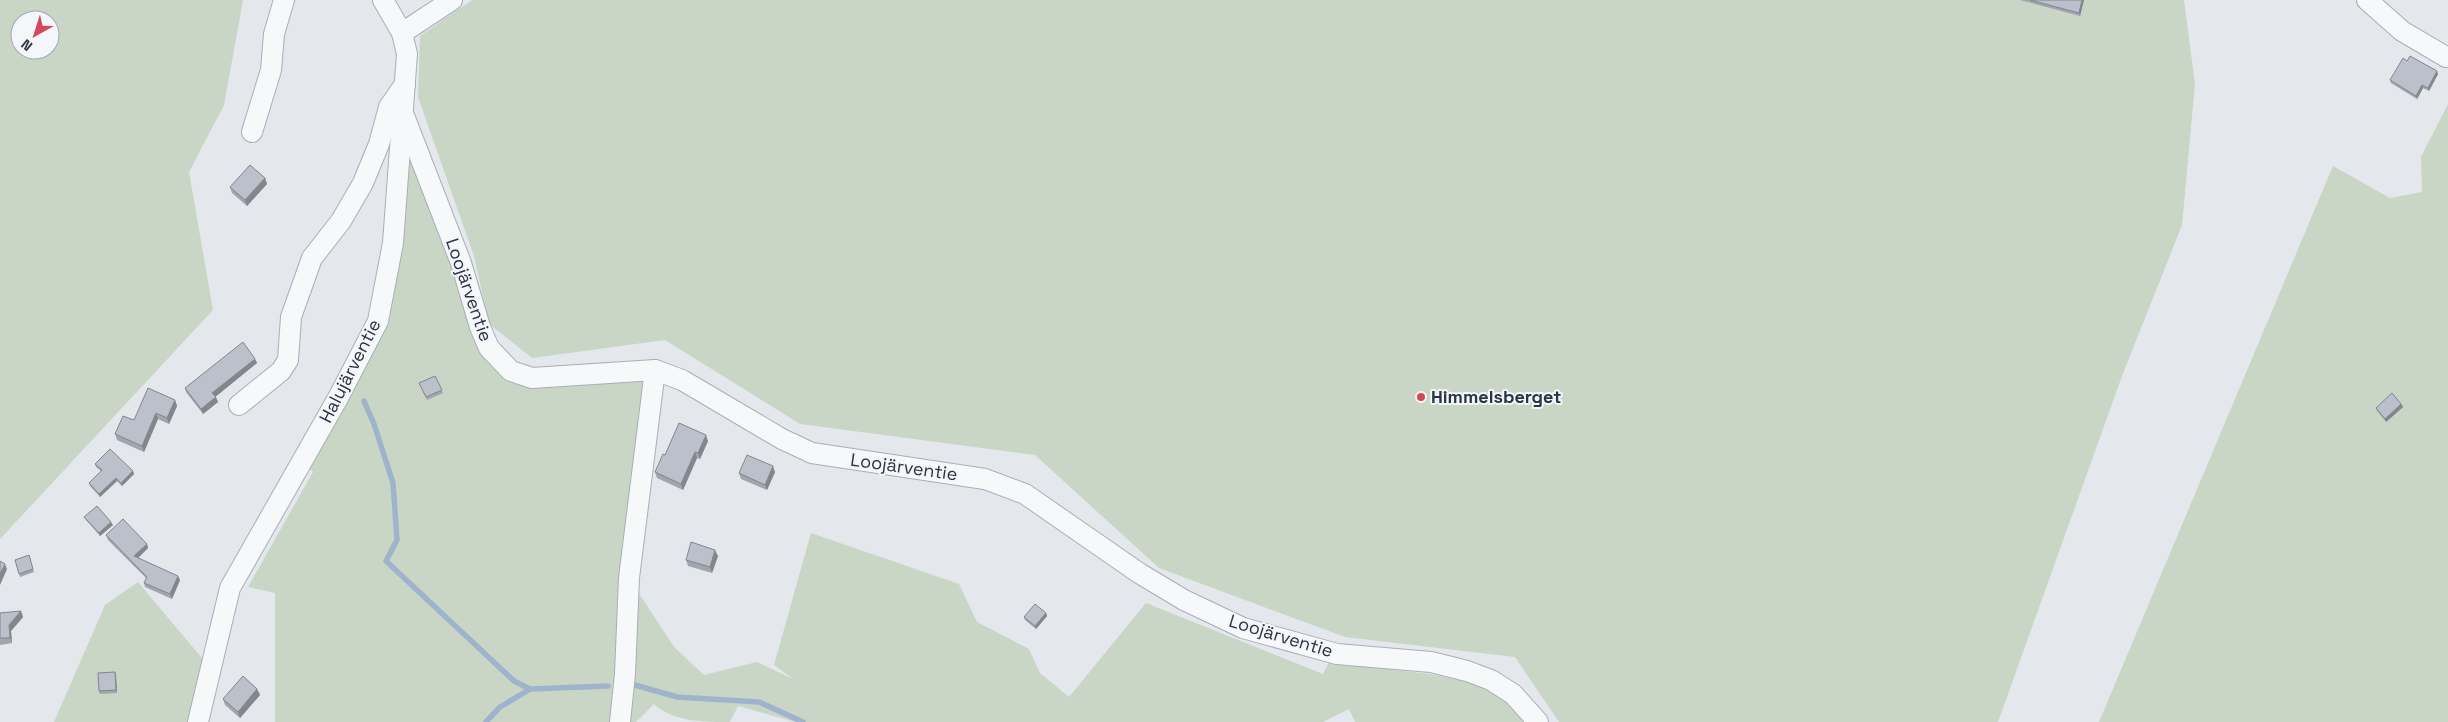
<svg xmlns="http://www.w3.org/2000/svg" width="2448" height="722" viewBox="0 0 2448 722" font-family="'Space Grotesk',sans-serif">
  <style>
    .green { fill: #c9d6c5; fill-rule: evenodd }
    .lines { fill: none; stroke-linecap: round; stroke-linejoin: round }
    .stream { stroke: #9fb4cc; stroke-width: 5.5 }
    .minor-casing { stroke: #a9aeb7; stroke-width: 22 }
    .minor { stroke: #f7f8fa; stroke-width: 20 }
    .wall { fill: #a1a5ae }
    .shaded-wall { fill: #83868d }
    .building { fill: #bbc0ca; stroke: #83868d }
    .poi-dot { fill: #d1495b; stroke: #f4f6f9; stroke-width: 2 }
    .labels { text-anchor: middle; stroke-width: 4; stroke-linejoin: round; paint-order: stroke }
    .street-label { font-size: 18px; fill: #2b3445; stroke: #f4f6f9 }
    .poi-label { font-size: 18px; font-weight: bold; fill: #2b3445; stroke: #f4f6f9; text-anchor: start }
  </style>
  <rect width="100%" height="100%" fill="#e4e7ec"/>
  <g class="green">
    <path d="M0,0H243L224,105L189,172L213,310L0,539ZM20,20H50V50H20Z"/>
    <polygon points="472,0 2184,0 2195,84 2182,225 2122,376 1998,722 1559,722 1515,657 1345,637 1159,568 1035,455 800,424 665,340 532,358 489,324 474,256 418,97 420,36"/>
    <polygon points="2448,104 2448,722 2099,722 2333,166 2390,198 2422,192 2421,157"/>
    <path d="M403,113L480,327L511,371L655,370L629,578L674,647L704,675L757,662L793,679L774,665L811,533L959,584L977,622L1029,649L1040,673L1069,697L1146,603L1323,674L1329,662L1429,674L1483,685L1504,700L1525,722H1355L1349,709L1323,722H795L738,706L730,722C704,722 673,722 654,704L636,722H275V593L248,587L313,472L302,461L378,321Z"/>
    <polygon points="138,582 211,669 198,722 54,722 105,605"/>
  </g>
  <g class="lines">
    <g class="stream">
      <polyline points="364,401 374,424 393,483 397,540 386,561 514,681 530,689"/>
      <polyline points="635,685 677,697 759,702 803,722"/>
      <polyline points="486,722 500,707 530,689 608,686"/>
    </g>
    <defs>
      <g id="minor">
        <polyline points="2367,0 2402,31 2446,57"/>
        <polyline points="402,33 452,0"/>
        <polyline points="403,113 461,263 480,327 489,348 511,371 532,378 655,370 682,380 782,439 812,453 985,479 1025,494 1139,573 1184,600 1243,628 1337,654 1431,662 1467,671 1491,680 1513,694 1538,722"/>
        <polyline points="252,132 271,70 274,34 284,0"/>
        <polyline points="239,405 281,371 288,360 291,317 312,258 341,221 363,183 379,144 389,107 405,84"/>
        <polyline points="198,722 230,588 338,398 378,321 393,243 407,54 402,33 383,0"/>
        <polyline points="620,722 625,674 629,578 655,370"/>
      </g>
    </defs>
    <use href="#minor" class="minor-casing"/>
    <use href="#minor" class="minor"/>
  </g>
  <g class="wall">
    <polygon points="2020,0 2084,0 2080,16"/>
    <polygon points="2407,61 2438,74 2429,91 2423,88 2417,99 2391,83 2390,80"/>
    <polygon points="265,178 267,184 247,206 232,193 230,187"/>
    <polygon points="255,359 257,363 215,397 218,402 203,414 186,392 185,388"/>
    <polygon points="435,376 443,393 427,400 419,383"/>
    <polygon points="175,400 177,406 169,424 158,419 144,452 117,440 115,434 134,420"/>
    <polygon points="2401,404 2403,407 2386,422 2377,411 2376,408"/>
    <polygon points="708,441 700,459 697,458 683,490 657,478 655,472"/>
    <polygon points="95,464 133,471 134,474 122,486 117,481 100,497 90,486 89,483 101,471 96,467"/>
    <polygon points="775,472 767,490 741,479 739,473"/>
    <polygon points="84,517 113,525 100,536 86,520"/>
    <polygon points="106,535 147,544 148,548 138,558 180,580 172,599 145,587 144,583 146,578 108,540"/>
    <polygon points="29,555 34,572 20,577 15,560"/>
    <polygon points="718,556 712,573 688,566 686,560"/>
    <polygon points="21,611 23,617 11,631 12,643 0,645 0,613"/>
    <polygon points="1046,613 1047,616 1036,629 1025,620 1024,617"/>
    <polygon points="115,672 116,675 117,693 100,694 99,691"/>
    <polygon points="257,689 260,695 240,718 225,705 223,699"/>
  </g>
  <g class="shaded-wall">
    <polygon points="2082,0 2084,0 2080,16 2079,13"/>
    <polygon points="2437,71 2438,74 2429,91 2428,88"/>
    <polygon points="2422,85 2423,88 2417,99 2416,96"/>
    <polygon points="265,178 267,184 247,206 245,200"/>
    <polygon points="255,359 257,363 214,398 212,393"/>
    <polygon points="216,397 218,402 203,414 201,409"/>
    <polygon points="175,400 177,406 169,424 167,418"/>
    <polygon points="2401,404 2403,407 2386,422 2385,419"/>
    <polygon points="156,413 158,419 144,452 142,446"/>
    <polygon points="706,435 708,441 700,459 698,453"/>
    <polygon points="695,452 697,458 683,490 681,484"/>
    <polygon points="773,466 775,472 767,490 765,485"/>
    <polygon points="133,471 134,474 122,486 121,483"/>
    <polygon points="116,478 117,481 100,497 99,494"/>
    <polygon points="111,522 113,525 100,536 99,533"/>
    <polygon points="147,544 148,548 135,561 134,556"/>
    <polygon points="715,550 718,556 712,573 710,567"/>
    <polygon points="5,564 7,569 0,585 0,574"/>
    <polygon points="178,576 180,580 172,599 170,594"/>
    <polygon points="21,611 23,617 11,631 12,643 10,638 9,625"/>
    <polygon points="1046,613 1047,616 1036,629 1035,626"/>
    <polygon points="115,672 116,675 117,693 116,690"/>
    <polygon points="257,689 260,695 240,718 238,712"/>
  </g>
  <g class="building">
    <polygon points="2030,0 2082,0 2079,13"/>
    <polygon points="2410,56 2437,71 2428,88 2422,85 2416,96 2390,80 2403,58 2407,61"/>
    <polygon points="250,165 265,178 245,200 230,187"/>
    <polygon points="243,342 255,359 212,393 216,397 201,409 185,388"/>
    <polygon points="435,376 442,390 426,397 419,383"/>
    <polygon points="148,388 175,400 167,418 156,413 142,446 115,434 123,416 134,420"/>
    <polygon points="2392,393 2401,404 2385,419 2376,408"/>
    <polygon points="679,423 706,435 698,453 695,452 681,484 655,472 663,454 665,455"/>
    <polygon points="110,449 133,471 121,483 116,478 99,494 89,483 102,470 95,464"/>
    <polygon points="747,455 773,466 765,485 739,473"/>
    <polygon points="97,506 111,522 99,533 84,517"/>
    <polygon points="123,519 147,544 134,556 178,576 170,594 144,583 147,577 106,535"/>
    <polygon points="691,542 715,550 710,567 686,560"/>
    <polygon points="29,555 33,569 19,574 15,560"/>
    <polygon points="0,561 5,564 0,574"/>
    <polygon points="1035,604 1046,613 1035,626 1024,617"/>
    <polygon points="21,611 9,625 10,638 0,638 0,613"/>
    <polygon points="115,672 116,690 99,691 98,673"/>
    <polygon points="243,676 257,689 238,712 223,699"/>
  </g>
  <circle class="poi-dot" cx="1421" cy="397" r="5"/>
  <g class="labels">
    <g class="street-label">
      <text transform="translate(469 290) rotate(71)" y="6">Loojärventie</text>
      <text transform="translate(350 371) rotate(-63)" y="6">Halujärventie</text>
      <text transform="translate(904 467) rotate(8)" y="6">Loojärventie</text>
      <text transform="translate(1281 636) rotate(17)" y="6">Loojärventie</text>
    </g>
    <g class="poi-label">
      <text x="1431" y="403">Himmelsberget</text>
    </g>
  </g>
  <g transform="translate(35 35) rotate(219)"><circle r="24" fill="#f4f6f9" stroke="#a4a8b1"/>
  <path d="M0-4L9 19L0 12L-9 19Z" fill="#d1495b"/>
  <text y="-8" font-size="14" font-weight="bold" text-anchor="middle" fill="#2b3445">N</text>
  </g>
</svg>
